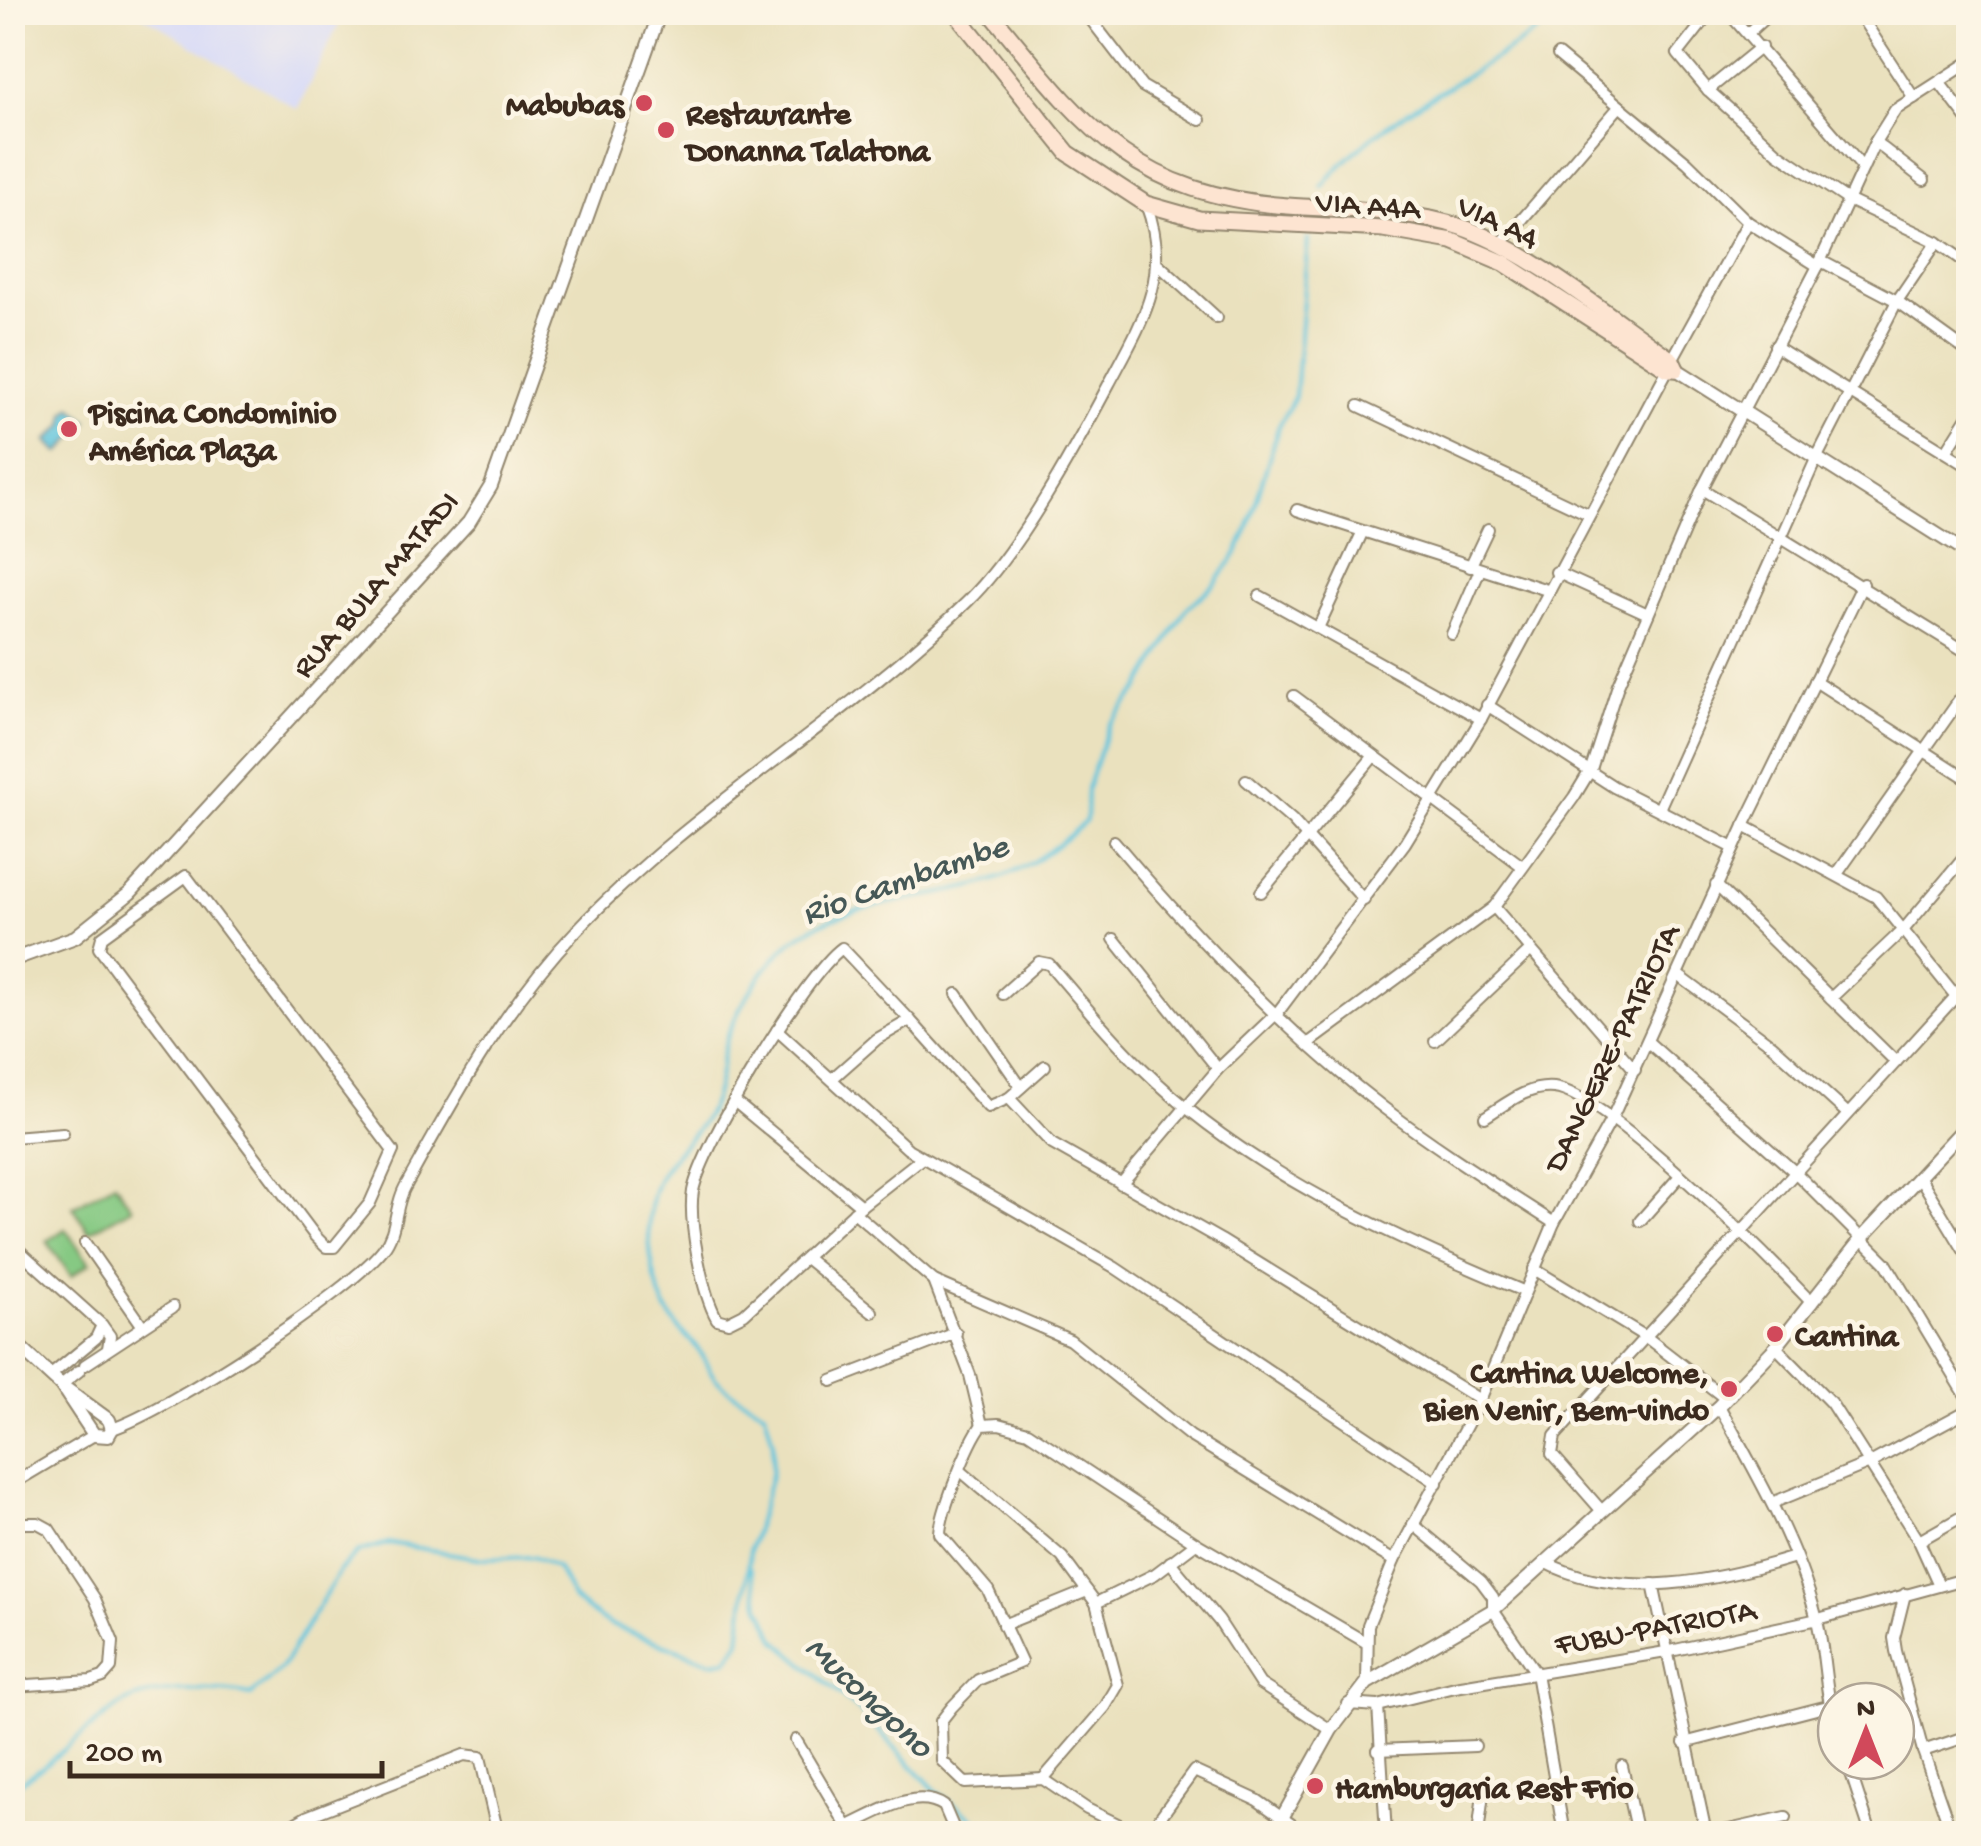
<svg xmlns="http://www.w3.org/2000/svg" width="1981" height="1846" viewBox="0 0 1981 1846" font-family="'Gochi Hand',sans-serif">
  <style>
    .built { fill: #d4d8f9 }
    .green { fill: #86c983; stroke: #607a50; stroke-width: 2.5 }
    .water { fill: #5fc4dd; stroke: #4d777e; stroke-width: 2.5 }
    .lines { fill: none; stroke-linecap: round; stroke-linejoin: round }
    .stream { stroke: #5fc4dd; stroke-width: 4 }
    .minor-casing { stroke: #92866e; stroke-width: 14 }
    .tertiary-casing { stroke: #92866e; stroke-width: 16 }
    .secondary-casing { stroke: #92866e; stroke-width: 19 }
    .minor { stroke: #fff; stroke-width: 10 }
    .tertiary { stroke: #fff; stroke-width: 12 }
    .secondary { stroke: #fde4d1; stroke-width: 15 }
    .poi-dot { fill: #d1495b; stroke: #fcf5e5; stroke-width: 4 }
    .labels { text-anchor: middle; stroke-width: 9; stroke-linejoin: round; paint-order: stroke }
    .poi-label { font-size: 32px; font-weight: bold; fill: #3b2a1e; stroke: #fcf5e5; text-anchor: start }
    .street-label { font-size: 32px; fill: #3b2a1e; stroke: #fcf5e5 }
    .water-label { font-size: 35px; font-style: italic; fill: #465857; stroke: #fcf5e5 }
  </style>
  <rect width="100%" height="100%" fill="#fcf5e5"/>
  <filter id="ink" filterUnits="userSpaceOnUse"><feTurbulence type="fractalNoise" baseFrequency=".01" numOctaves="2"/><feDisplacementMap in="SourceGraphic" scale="20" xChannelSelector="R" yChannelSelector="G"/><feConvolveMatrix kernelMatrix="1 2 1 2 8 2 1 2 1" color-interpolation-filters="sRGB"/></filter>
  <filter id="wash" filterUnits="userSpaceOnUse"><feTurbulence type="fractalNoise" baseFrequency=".0048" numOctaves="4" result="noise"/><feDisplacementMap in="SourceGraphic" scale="40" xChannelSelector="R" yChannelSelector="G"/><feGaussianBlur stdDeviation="2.25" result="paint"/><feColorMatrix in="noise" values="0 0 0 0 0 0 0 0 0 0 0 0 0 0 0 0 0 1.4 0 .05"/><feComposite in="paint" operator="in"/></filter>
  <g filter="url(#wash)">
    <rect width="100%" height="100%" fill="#eae1be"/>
    <polygon class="built" points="139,13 321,13 339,24 297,109"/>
    <g class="green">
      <polygon points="115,1183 132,1208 89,1232 73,1207"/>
      <polygon points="65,1229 90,1263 71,1276 47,1241"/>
    </g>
    <polygon class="water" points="72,407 88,421 60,453 47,441 64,425 65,413"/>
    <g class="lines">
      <g class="stream">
        <path d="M1322,187C1385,107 1485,76 1562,12"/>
        <polyline points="751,1568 760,1606 777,1641 862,1713 938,1793 995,1834"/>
        <path d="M12,1788C52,1764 84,1729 123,1704C151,1687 220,1689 251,1695L281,1669L341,1569L358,1552L389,1543L484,1559L533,1557L557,1568L574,1600L608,1624L711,1662L727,1660L740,1641L750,1550L772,1472L773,1442L765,1412C749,1402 727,1392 715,1378C709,1370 705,1360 700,1352C693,1341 682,1334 675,1323C651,1291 641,1222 656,1185C668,1154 700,1135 712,1104C721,1084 720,1059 727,1038C739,1004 767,961 795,939C851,896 949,902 1012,873C1040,860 1063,842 1086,821L1087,788L1109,725L1139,689L1186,609L1215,584L1237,553L1249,526L1278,428L1295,396L1308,239"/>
      </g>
    </g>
  </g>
  <g filter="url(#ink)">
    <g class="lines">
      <defs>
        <g id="minor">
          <polyline points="1085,12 1142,86 1200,120"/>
          <polyline points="1256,12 1266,18"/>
          <polyline points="1711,12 1678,54 1708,90 1778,153 1848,200 1937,242 1968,264"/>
          <polyline points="1728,12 1863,168"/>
          <polyline points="1858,12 1914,98"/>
          <polyline points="1964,12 1968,18"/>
          <polyline points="1748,33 1771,12"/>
          <polyline points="1558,55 1687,162 1748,222 1818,266"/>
          <polyline points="1939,82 1968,120"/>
          <polyline points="1708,90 1761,47"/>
          <polyline points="1875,142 1924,180"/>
          <polyline points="1500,245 1619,107"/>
          <polyline points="1821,261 1897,301 1968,352"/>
          <polyline points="1158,264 1217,318"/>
          <polyline points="1775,346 1968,466"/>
          <polyline points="1672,360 1748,222"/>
          <polyline points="1359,406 1588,514"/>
          <polyline points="1946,452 1968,417"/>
          <polyline points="1702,489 1968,653"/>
          <polyline points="1297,510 1547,590"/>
          <polyline points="1470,567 1488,529"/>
          <polyline points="1556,572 1648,614"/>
          <polyline points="1260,596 1481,719"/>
          <polyline points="1319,626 1362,533"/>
          <polyline points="1452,634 1480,570"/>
          <polyline points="1815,681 1968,779"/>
          <polyline points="1294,696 1522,866"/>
          <polyline points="1487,705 1614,787 1734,848"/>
          <polyline points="1246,780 1292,820 1364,900"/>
          <polyline points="1659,809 1817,457 1897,301 1937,242"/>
          <polyline points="1744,826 1876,897 1968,1011"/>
          <path d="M1114,841C1194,936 1285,1032 1384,1108C1439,1150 1497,1186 1554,1223"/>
          <polyline points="1837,874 1968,688"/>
          <polygon points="186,876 393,1151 370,1203 334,1247 326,1247 315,1236 99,948 102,937"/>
          <polyline points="1716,885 1896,1062"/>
          <polyline points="1261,892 1373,757"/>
          <polyline points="1494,907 1635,1070"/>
          <polyline points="1114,939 1218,1069"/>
          <polyline points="1678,975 1772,1045 1848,1114"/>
          <polyline points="957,994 1021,1087"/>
          <path d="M1003,994L1039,962L1049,964C1079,999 1108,1035 1141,1067C1245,1170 1390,1236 1523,1291"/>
          <polyline points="1831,998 1905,928 1968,853"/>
          <path d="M910,1020L842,948C805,975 702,1144 693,1191C688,1220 702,1293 717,1319L728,1322L744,1314L861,1206L922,1158"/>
          <polyline points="777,1030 908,1149 1114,1267 1437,1483"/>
          <polyline points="1435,1041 1530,951"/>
          <polyline points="1648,1042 1796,1173 1886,1263 1968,1399"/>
          <polyline points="1309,1043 1494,907 1574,797 1591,769 1618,685 1702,489 1818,266 1875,142 1895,110 1968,63"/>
          <polyline points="834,1077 877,1039 910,1020 988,1107 1009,1098 1045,1066"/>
          <polyline points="1009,1098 1052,1144 1221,1240 1480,1400"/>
          <polyline points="734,1101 861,1206"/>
          <path d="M1485,1117C1506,1104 1528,1085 1554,1088C1608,1095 1769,1258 1812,1303"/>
          <polyline points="12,1137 63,1133"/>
          <polyline points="1919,1176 1968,1257"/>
          <polyline points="1121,1184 1218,1069 1278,1012 1405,843 1481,719 1668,369"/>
          <polyline points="854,1212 934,1281 1070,1340 1190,1436 1394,1561"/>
          <polyline points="1640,1221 1679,1177"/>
          <polyline points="85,1243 142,1325"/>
          <polyline points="12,1244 102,1325 110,1336 108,1348"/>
          <polyline points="807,1259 872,1312"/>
          <polyline points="1534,1269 1646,1337 1726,1399"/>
          <polyline points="934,1281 970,1375 982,1425"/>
          <polyline points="1776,1347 1831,1403 1919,1541 1939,1585"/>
          <polyline points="85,1365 173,1307"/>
          <polyline points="51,1375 96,1338 102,1325"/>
          <polyline points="832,1381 956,1333"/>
          <polyline points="61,1385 79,1371"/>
          <path d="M1719,1406C1756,1473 1796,1541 1816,1616C1826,1653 1824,1692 1836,1729"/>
          <path d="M112,1429C167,1411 348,1294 383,1249C398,1230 394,1207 405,1187C455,1097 505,1005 577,930C695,806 846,720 968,601C1020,550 1074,450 1109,384C1142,322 1173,275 1146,204"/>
          <polyline points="962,1472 1062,1557 1096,1603 1155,1574 1196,1543"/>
          <polyline points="12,1484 94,1435"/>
          <polyline points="1772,1503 1872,1462 1968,1410"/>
          <polyline points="1601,1510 1552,1454 1555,1436 1968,983"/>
          <polyline points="12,1523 38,1523 49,1529 95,1599 113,1642 111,1668 103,1677 91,1681 12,1686"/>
          <polyline points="1413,1524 1481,1581 1493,1597 1493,1610 1536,1673 1564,1834"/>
          <polyline points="1919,1541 1968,1513"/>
          <polyline points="1170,1562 1219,1621 1260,1684 1331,1730"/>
          <path d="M1545,1562C1621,1602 1717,1581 1795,1557"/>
          <polyline points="1653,1584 1706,1833 1721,1834"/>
          <polyline points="1905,1594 1894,1638 1896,1651 1923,1751 1952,1834"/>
          <polyline points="1003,1625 1087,1591"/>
          <polyline points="1367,1683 1368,1625 1394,1561 1480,1400 1554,1223 1612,1118 1744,826 1863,584"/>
          <polyline points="1348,1704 1378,1706 1455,1687 1666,1652 1818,1619 1968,1578"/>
          <polyline points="1378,1706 1386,1834"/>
          <polyline points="796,1740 848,1828"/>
          <polyline points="1684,1743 1828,1706"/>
          <polyline points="1378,1750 1475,1746"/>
          <polyline points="1923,1751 1968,1736"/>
          <polyline points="1847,1761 1871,1834"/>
          <polyline points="1622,1766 1637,1834"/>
          <polyline points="1043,1779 1105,1707 1118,1685 1096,1603"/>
          <polyline points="1720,1832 1786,1817"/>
          <polyline points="277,1834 306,1817 464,1755 480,1757 498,1834"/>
          <path d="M829,1834C863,1824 911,1783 944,1806L956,1834"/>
          <path d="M1138,1834L1087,1809L1043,1779L965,1783L942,1761L941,1721L952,1707L978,1680L1021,1662L988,1590L940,1534C940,1514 969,1441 982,1425L999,1424L1028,1432L1196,1543L1367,1643"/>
          <polyline points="1148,1834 1194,1771 1257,1800 1305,1834"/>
          <polyline points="1478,1834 1484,1786"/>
        </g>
        <g id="tertiary">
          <polyline points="1676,369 1968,554"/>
          <polyline points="12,960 75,937 130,893 469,522 491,486 660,12"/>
          <polyline points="12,1340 61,1385 109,1420 112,1429 108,1436 94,1435 61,1385"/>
          <polyline points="1273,1834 1331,1730 1367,1683 1493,1610 1719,1406 1776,1347 1863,1237 1968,1124"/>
        </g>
        <g id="secondary">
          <polyline points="955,12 1068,153 1146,204 1199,219 1383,229 1452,241 1504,263 1668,369 1676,369"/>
          <path d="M990,12C1083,125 1131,194 1288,206C1345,210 1406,209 1461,227C1531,251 1610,317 1672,360L1676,369"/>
        </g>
      </defs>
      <use href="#minor" class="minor-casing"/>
      <use href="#tertiary" class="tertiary-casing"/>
      <use href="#secondary" class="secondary-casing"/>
      <use href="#minor" class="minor"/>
      <use href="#tertiary" class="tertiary"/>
      <use href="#secondary" class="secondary"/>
    </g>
  </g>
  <g class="poi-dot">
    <circle cx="644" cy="103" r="10"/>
    <circle cx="666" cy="130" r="10"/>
    <circle cx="69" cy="429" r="10"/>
    <circle cx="1775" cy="1334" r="10"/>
    <circle cx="1729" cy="1389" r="10"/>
    <circle cx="1315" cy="1786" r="10"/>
  </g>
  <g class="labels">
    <g class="poi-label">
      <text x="624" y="114" text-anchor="end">Mabubas</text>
      <text x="686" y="123">Restaurante<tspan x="686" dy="37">Donanna Talatona</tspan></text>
      <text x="89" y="422">Piscina Condominio<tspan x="89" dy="37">América Plaza</tspan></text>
      <text x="1795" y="1345">Cantina</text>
      <text x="1709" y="1382" text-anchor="end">Cantina Welcome,<tspan x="1709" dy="37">Bien Venir, Bem-vindo</tspan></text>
      <text x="1335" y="1797">Hamburgaria Rest Frio</text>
    </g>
    <g class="street-label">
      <text transform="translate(1368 203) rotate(4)" y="11">VIA A4A</text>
      <text transform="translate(1499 220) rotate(25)" y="11">VIA A4</text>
      <text transform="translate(374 583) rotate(-49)" y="11">RUA BULA MATADI</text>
      <text transform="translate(1610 1047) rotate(-64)" y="11">DANGERE-PATRIOTA</text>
      <text transform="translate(1655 1625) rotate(-10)" y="11">FUBU-PATRIOTA</text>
    </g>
    <g class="water-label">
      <text transform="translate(904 877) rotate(-19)" y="12">Rio Cambambe</text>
      <text transform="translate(871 1695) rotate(43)" y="12">Mucongono</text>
    </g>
  </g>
  <rect width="1981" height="1846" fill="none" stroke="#fcf5e5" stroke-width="50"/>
  <g transform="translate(1866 1731)"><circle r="48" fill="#fcf5e5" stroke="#afa495" stroke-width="2.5"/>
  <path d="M0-8L18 38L0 25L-18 38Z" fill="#d1495b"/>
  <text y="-15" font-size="28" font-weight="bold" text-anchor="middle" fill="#3b2a1e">N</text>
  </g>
  <path d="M70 1761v15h312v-15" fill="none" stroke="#3b2a1e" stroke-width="5"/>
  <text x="85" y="1761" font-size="30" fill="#3b2a1e" stroke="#fcf5e5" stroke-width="8" paint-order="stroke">200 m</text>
</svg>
